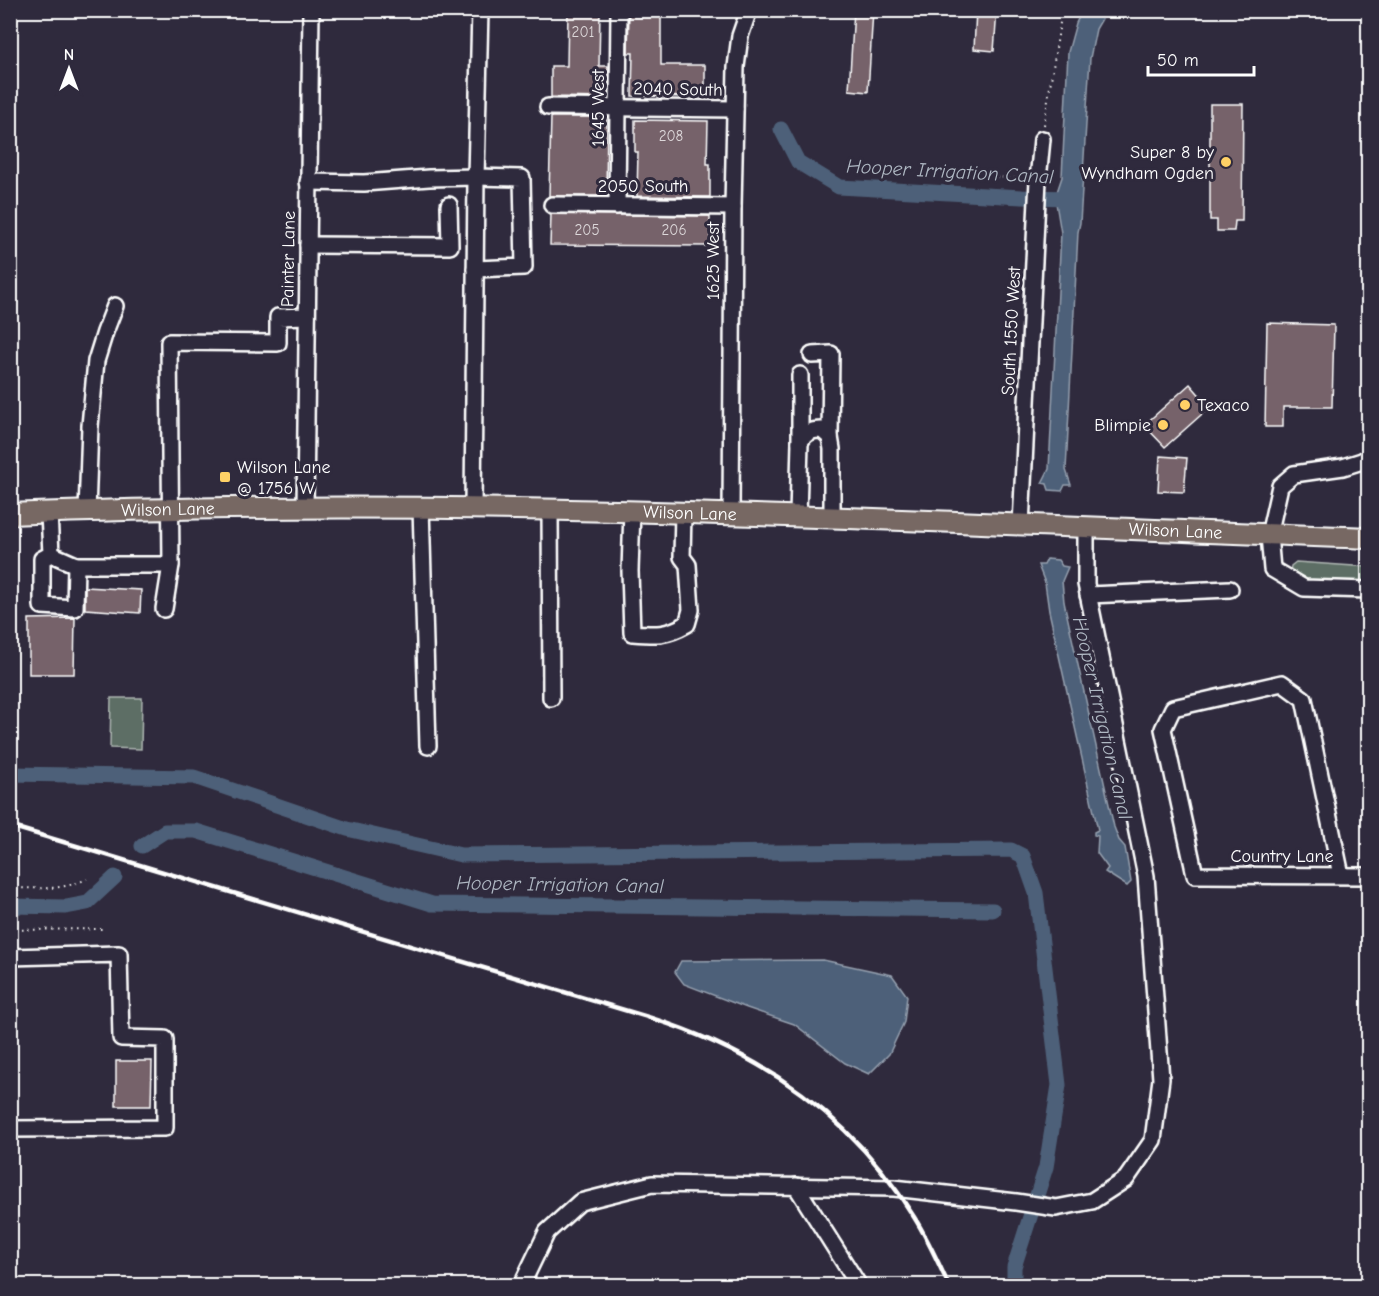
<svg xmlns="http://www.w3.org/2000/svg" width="1379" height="1296" viewBox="0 0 1379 1296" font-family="'Comic Neue',sans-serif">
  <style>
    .green { fill: #5d6e65; stroke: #aeb6b2; stroke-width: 1.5 }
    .water { fill: #4e6179; stroke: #95a0af; stroke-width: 1.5 }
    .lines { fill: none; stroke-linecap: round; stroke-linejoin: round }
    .canal { stroke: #4e6179; stroke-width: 15 }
    .building { fill: #76626a; stroke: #fff; stroke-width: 1.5 }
    .minor-casing { stroke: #fff; stroke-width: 20 }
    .major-casing { stroke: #fff; stroke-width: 24 }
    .path { stroke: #fff; stroke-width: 2; stroke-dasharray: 1.5 4.5; stroke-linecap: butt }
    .minor { stroke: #2f2a3d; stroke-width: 15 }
    .major { stroke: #776864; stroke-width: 20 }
    .rail { stroke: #fff; stroke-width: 4.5 }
    .poi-dot { fill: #ffd166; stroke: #2f2a3d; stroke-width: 2 }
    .labels { text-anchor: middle; stroke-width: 6; stroke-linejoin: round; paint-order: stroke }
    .number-label { font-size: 15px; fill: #ddd8da }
    .street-label { font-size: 18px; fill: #fff; stroke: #2f2a3d }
    .poi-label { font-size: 18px; fill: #fff; stroke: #2f2a3d; text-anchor: end }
    .water-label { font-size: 20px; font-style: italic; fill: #afb8c3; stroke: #2f2a3d }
  </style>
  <rect width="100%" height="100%" fill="#2f2a3d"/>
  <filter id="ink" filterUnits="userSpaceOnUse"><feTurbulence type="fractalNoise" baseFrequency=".0167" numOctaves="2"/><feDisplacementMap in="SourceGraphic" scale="12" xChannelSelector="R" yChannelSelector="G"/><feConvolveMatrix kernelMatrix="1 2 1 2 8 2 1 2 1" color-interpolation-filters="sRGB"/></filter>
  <g filter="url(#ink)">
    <g class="green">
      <polygon points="1296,562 1368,567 1368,589 1313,586 1290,572 1291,566"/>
      <polygon points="111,698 142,698 141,749 110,748"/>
    </g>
    <g class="water">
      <polygon points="1082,11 1108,11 1103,17 1096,29 1090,58 1080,223 1078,232 1066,470 1071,485 1065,485 1062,491 1049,490 1047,484 1042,483 1049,469 1061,233 1056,203 1057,192 1062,177 1068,52 1076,23"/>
      <polygon points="1047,559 1058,560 1062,566 1068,567 1062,581 1064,602 1114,827 1119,840 1125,847 1131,882 1127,886 1105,872 1108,868 1097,853 1098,836 1094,835 1094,832 1098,830 1049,611 1045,583 1038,565 1044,565"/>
      <polygon points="823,960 892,975 907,996 904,1022 889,1054 869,1074 845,1063 794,1024 747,1008 684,984 675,972 681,961"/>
    </g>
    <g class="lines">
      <g class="canal">
        <polyline points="781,129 798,162 839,187 1022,197 1073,198"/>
        <polyline points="10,774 194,777 347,829 461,855 1011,850 1023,856 1036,893 1059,1085 1046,1167 1014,1267 1014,1286"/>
        <polyline points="142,846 165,831 196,831 432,904 993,910"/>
        <polyline points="10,906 66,907 87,903 115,877"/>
      </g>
    </g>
    <g class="building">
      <polygon points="568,10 600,10 599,66 608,66 608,98 551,97 551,66 567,66"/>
      <polygon points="854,10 873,10 868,92 849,90"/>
      <polygon points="976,10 997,10 994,51 974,49"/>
      <polygon points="629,11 661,11 661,65 705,65 705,97 632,96 633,53 628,53"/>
      <polygon points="1210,104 1243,104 1242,221 1235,221 1234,231 1217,231 1217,220 1210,220"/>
      <polygon points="551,117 607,117 606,196 549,196"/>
      <polygon points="635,120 708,121 707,164 710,164 710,197 637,196 638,152 635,152"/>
      <polygon points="551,214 710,216 710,246 550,245"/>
      <polygon points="1267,323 1334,325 1332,407 1283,407 1283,427 1265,427"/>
      <polygon points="1190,384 1210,407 1165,447 1144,425"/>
      <polygon points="1160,456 1187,458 1184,492 1158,491"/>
      <polygon points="85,587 141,590 140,613 85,609"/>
      <polygon points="75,618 74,674 29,674 29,619"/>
      <polygon points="116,1061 152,1061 151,1106 116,1106"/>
    </g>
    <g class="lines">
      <defs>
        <g id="minor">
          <polyline points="548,107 735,109"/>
          <polyline points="308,182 364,183 429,178 476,177 473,508"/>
          <polyline points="552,205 733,207"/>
          <polyline points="617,206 619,10"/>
          <polyline points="308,245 450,246 449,205"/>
          <polyline points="475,269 524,267 522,178 476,177 480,10"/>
          <polyline points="812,355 831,354 830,437"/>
          <polyline points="800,442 800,375"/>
          <polyline points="1368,457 1362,461 1343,467 1294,474 1280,486 1269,535 1272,569 1304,588 1368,590"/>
          <polyline points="421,507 428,746"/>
          <polyline points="305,508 311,10"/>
          <polyline points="550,509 551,698"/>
          <path d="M632,510L630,571L632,633C656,635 666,636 687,624L691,610L688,565L682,557L683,512"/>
          <polyline points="87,512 90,426 96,361 105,332 115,306"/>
          <polyline points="49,513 51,554 42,559 42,606 75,608 76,565 51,554"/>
          <polyline points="731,514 733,207 736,67 740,36 749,10"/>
          <path d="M798,516L800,442C806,432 811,430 822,430L830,437L832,449V517"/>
          <polyline points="1021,525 1038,180 1042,139"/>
          <polyline points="76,565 171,565 169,342 278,343 278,317 307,316"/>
          <polyline points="1088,595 1230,589"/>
          <polyline points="164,609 171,565"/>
          <polyline points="1341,875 1304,699 1282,683 1173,708 1163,729 1195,875 1368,876"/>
          <polyline points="10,957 119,954 121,1038 165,1039 165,1128 10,1129"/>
          <polyline points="796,1186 859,1286"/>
          <polyline points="521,1286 547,1232 580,1202 652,1184 894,1188 1016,1202 1056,1208 1092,1201 1126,1179 1153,1140 1161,1079 1146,876 1086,584 1086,528"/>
        </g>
        <g id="major">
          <path id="s1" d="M10,514C463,495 916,522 1368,538"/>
        </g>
      </defs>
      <use href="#minor" class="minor-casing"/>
      <use href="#major" class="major-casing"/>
      <g class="path">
        <polyline points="1044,125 1062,10"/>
        <polyline points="996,177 1023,179"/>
        <path d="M10,888C39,888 60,891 87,879"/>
        <polyline points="10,930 102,929"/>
      </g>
      <use href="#minor" class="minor"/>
      <use href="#major" class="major"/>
      <path class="rail" d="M10,826L651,1018C761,1053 853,1117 914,1217C928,1239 938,1262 949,1286"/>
    </g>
  </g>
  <g class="poi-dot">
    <circle cx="1226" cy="162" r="6"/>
    <circle cx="1185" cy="405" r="6"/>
    <circle cx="1163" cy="425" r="6"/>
    <rect x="219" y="471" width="12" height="12" rx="3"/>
  </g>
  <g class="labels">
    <g class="number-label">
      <text x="583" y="37">201</text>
      <text x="671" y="141">208</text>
      <text x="587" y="235">205</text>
      <text x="674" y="235">206</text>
    </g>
    <g class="street-label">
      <text transform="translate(678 89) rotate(1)" y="6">2040 South</text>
      <text transform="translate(598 108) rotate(-90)" y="6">1645 West</text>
      <text x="643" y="192">2050 South</text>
      <text transform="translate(288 259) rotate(-89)" y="6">Painter Lane</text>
      <text transform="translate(713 261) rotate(-90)" y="6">1625 West</text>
      <text transform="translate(1011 331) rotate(-87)" y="6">South 1550 West</text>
      <text dy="6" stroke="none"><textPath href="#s1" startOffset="158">Wilson Lane</textPath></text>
      <text dy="6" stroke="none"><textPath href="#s1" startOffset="680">Wilson Lane</textPath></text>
      <text dy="6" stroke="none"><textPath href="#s1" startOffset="1166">Wilson Lane</textPath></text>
      <text x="1282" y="862">Country Lane</text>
    </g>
    <g class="poi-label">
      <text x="1214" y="158">Super 8 by<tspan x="1214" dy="21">Wyndham Ogden</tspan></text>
      <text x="1197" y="411" text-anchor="start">Texaco</text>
      <text x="1151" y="431">Blimpie</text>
      <text x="237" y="473" text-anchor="start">Wilson Lane<tspan x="237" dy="21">@ 1756 W</tspan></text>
    </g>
    <g class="water-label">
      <text transform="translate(950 171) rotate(3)" y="7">Hooper Irrigation Canal</text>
      <text transform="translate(1103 718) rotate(77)" y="7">Hooper Irrigation Canal</text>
      <text transform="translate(560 884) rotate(1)" y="7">Hooper Irrigation Canal</text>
    </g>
  </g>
  <rect width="1379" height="1296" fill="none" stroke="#2f2a3d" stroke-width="36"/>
  <rect x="18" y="18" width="1343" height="1260" fill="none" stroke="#fff" stroke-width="2" filter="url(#ink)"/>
  <g transform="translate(69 69)" stroke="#2f2a3d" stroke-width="4.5" paint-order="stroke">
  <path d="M0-4.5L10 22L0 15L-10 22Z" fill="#ffffff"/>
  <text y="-9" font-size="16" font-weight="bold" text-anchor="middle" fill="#ffffff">N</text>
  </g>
  <path d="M1148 66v9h106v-9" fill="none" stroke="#ffffff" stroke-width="3"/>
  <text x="1157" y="66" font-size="18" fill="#ffffff" stroke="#2f2a3d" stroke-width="4.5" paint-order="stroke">50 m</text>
</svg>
